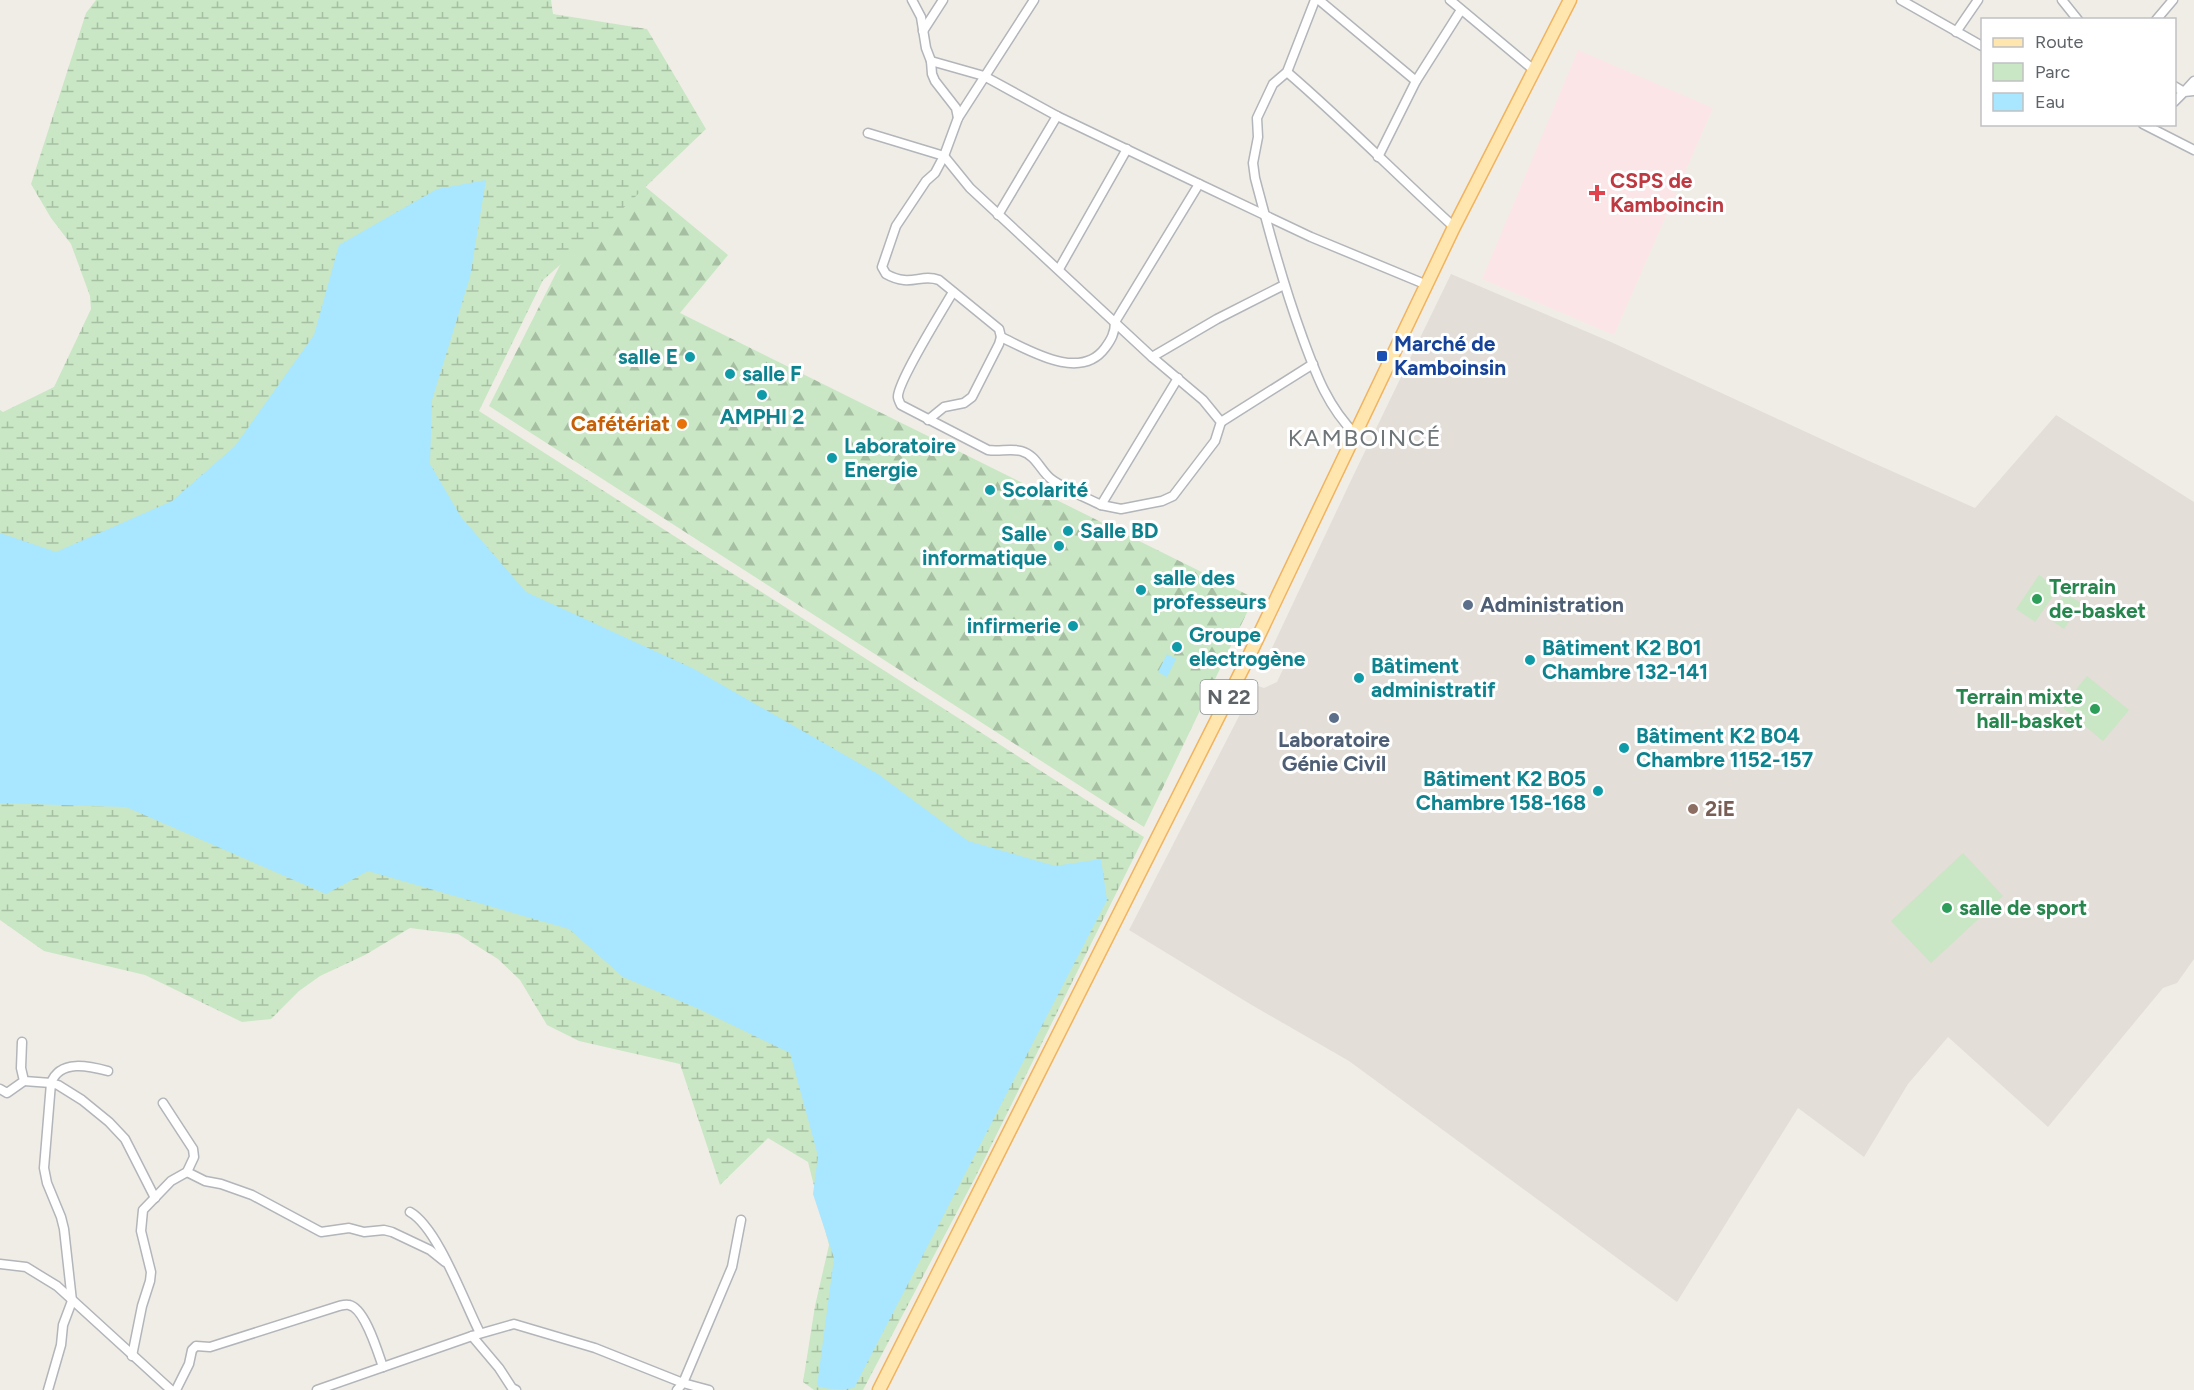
<svg xmlns="http://www.w3.org/2000/svg" width="2194" height="1390" viewBox="0 0 2194 1390" font-family="Figtree,sans-serif">
  <style>
    .education { fill: #e3ded8 }
    .medical { fill: #fce5e6 }
    .green { fill: #c9e7c4 }
    .forest { fill: url(#forest-firs) }
    .wetland { fill: url(#wetland-marsh) }
    .water { fill: #a9e6ff }
    .lines { fill: none; stroke-linecap: round; stroke-linejoin: round }
    .minor-casing { stroke: #b2b5b9; stroke-width: 11 }
    .primary-casing { stroke: #f1b35f; stroke-width: 15 }
    .minor { stroke: #fff; stroke-width: 8 }
    .primary { stroke: #ffe6ae; stroke-width: 12 }
    .health-dot { fill: #e0444e; stroke: #fff; stroke-width: 2 }
    .transit-dot { fill: #1a4fb4; stroke: #fff; stroke-width: 2 }
    .culture-dot { fill: #0f9aa8; stroke: #fff; stroke-width: 2 }
    .food-dot { fill: #e8710a; stroke: #fff; stroke-width: 2 }
    .leisure-dot { fill: #2e9e5b; stroke: #fff; stroke-width: 2 }
    .service-dot { fill: #5c6f8a; stroke: #fff; stroke-width: 2 }
    .education-dot { fill: #8d6e63; stroke: #fff; stroke-width: 2 }
    .labels { text-anchor: middle; stroke-width: 6; stroke-linejoin: round; paint-order: stroke }
    .shield { fill: #fff; stroke: #8e9295; stroke-width: 1.5 }
    .shield-label { font-size: 20px; font-weight: bold; fill: #5e6367 }
    .health-label { font-size: 21px; font-weight: bold; fill: #be3a42; stroke: #fff; text-anchor: start }
    .transit-label { font-size: 21px; font-weight: bold; fill: #164399; stroke: #fff; text-anchor: start }
    .culture-label { font-size: 21px; font-weight: bold; fill: #0d838f; stroke: #fff; text-anchor: start }
    .food-label { font-size: 21px; font-weight: bold; fill: #c56008; stroke: #fff; text-anchor: end }
    .leisure-label { font-size: 21px; font-weight: bold; fill: #27864d; stroke: #fff; text-anchor: start }
    .service-label { font-size: 21px; font-weight: bold; fill: #4e5e75; stroke: #fff; text-anchor: start }
    .education-label { font-size: 21px; font-weight: bold; fill: #785e54; stroke: #fff; text-anchor: start }
    .quarter-label { font-size: 24px; letter-spacing: 1.5px; fill: #6f7679; stroke: #fff }
  </style>
  <defs>
    <pattern id="forest-firs" width="22" height="20" patternUnits="userSpaceOnUse" patternTransform="scale(1.5)"><rect width="22" height="20" fill="#c9e7c4"/><path d="M5 1l3.5 6h-7zM16 11l3.5 6h-7z" fill="#a6bfa3"/></pattern>
    <pattern id="wetland-marsh" width="20" height="14" patternUnits="userSpaceOnUse" patternTransform="scale(1.5)"><rect width="20" height="14" fill="#c9e7c4"/><path d="M1 5h8M5 5V1M11 12h8M15 12V8" fill="none" stroke="#a6bfa3"/></pattern>
  </defs>
  <rect width="100%" height="100%" fill="#f0ede7"/>
  <polygon class="education" points="1451,274 1611,342 1869,461 1975,508 2056,415 2194,502 2194,959 2177,983 2163,988 2048,1127 1948,1037 1908,1084 1864,1157 1798,1108 1677,1302 1349,1061 1250,1004 1129,930 1255,685 1264,688 1277,682 1285,665 1278,653 1271,650 1354,474"/>
  <polygon class="medical" points="1578,50 1713,108 1614,335 1482,279"/>
  <g class="green">
    <polygon points="2039,575 2058,589 2035,622 2016,609"/>
    <polygon points="2065,593 2081,603 2064,629 2048,618"/>
    <polygon points="2087,676 2129,710 2103,741 2062,707"/>
    <polygon points="1963,853 2003,896 1931,963 1891,921"/>
  </g>
  <polygon class="forest" points="613,160 728,255 680,313 1254,598 1144,827 489,406"/>
  <polygon class="wetland" points="96,0 551,0 553,14 647,29 706,129 611,220 543,280 479,411 1144,837 976,1176 863,1390 814,1390 803,1382 815,1306 829,1245 808,1162 768,1138 720,1185 680,1064 579,1041 547,1025 520,980 498,959 458,934 410,928 365,955 320,976 299,991 271,1019 242,1022 145,975 44,951 0,920 0,410 3,412 54,387 91,309 90,296 71,244 51,218 31,184 86,13"/>
  <g class="water">
    <path d="M486,180L470,277L432,400L430,464L461,517L526,592L694,669L878,774L968,841L1055,866L1101,859L1107,900L854,1388C841,1390 829,1390 817,1386L834,1258L813,1194L818,1156L790,1053L699,1009L623,977L569,929L368,871L326,894L126,807L0,803V533L56,552L172,501L235,446L314,335L339,245L437,189Z"/>
    <polygon points="1167,654 1176,659 1167,677 1158,672"/>
  </g>
  <g class="lines">
    <defs>
      <g id="minor">
        <polyline points="912,0 921,17 926,48 931,61 932,74 935,81 956,108 958,118"/>
        <path d="M1315,0L1287,72L1273,84L1257,118L1258,137L1253,163L1255,178C1269,231 1283,284 1302,336C1316,374 1327,406 1356,435"/>
        <polyline points="1319,0 1416,81"/>
        <polyline points="1450,0 1535,71"/>
        <polyline points="1901,0 1982,46"/>
        <polyline points="2062,0 2078,20"/>
        <polyline points="2156,20 2173,0"/>
        <polyline points="923,31 943,0"/>
        <polyline points="1956,32 1978,0"/>
        <polyline points="931,61 984,76 1057,116 1195,182 1311,237 1427,285"/>
        <path d="M1287,72C1344,121 1398,176 1454,227"/>
        <polyline points="2174,86 2184,92 2194,81"/>
        <polyline points="2174,102 2184,92 2194,91"/>
        <polyline points="2143,124 2194,150"/>
        <polyline points="868,133 944,156 970,188 1152,357 1203,400 1221,422 1215,441 1173,496 1162,501 1121,509 1101,505"/>
        <polyline points="1378,157 1416,81 1461,10"/>
        <polyline points="998,215 1057,116"/>
        <polyline points="1059,269 1127,149"/>
        <path d="M953,292C943,309 897,383 898,397C898,399 900,403 901,405L988,450C999,452 1010,448 1021,451C1036,455 1040,470 1051,479C1066,490 1085,497 1101,505L1178,378"/>
        <path d="M1001,337C1029,350 1080,382 1105,348C1111,340 1115,333 1115,322L1199,184"/>
        <polyline points="1152,357 1217,319 1284,285"/>
        <path d="M928,420L944,407L964,403L972,397L999,344L1001,337L999,329L939,280C920,273 911,288 886,274L882,267L896,226L926,181L935,173L944,156L958,118L1034,0"/>
        <polyline points="1221,422 1313,364"/>
        <path d="M24,1081L51,1083C60,1059 89,1066 108,1071"/>
        <polyline points="0,1089 7,1093 24,1081 21,1068 22,1042"/>
        <polyline points="187,1172 205,1181 221,1184 252,1195 321,1232 349,1228 364,1232 384,1230 392,1232 430,1250 445,1262"/>
        <path d="M410,1212C438,1228 464,1302 480,1333"/>
        <polyline points="0,1264 26,1267 57,1286 171,1390"/>
        <polyline points="472,1336 499,1368 512,1388 516,1390"/>
        <polyline points="132,1356 142,1306 150,1281 151,1272 141,1231 143,1210 171,1181 187,1172 194,1157 193,1149 163,1103"/>
        <polyline points="48,1390 61,1345 63,1325 72,1301 64,1229 61,1217 47,1183 44,1168 51,1083 58,1085 82,1100 109,1122 125,1139 155,1198"/>
        <path d="M176,1390L189,1364L192,1350L196,1346L210,1347L339,1306C343,1305 346,1304 349,1305C365,1308 378,1353 383,1367"/>
        <polyline points="317,1390 472,1336 514,1324 595,1348 683,1383 732,1267 741,1220"/>
        <polyline points="677,1390 683,1383 709,1390"/>
      </g>
      <polyline id="primary" points="879,1390 1248,658 1454,227 1570,0"/>
    </defs>
    <use href="#minor" class="minor-casing"/>
    <use href="#primary" class="primary-casing"/>
    <use href="#minor" class="minor"/>
    <use href="#primary" class="primary"/>
  </g>
  <path class="health-dot" d="M1594 184h6v6h6v6h-6v6h-6v-6h-6v-6h6z"/>
  <rect class="transit-dot" x="1376" y="350" width="12" height="12" rx="3"/>
  <g class="culture-dot">
    <circle cx="690" cy="357" r="6"/>
    <circle cx="730" cy="374" r="6"/>
    <circle cx="762" cy="395" r="6"/>
    <circle cx="832" cy="458" r="6"/>
    <circle cx="990" cy="490" r="6"/>
    <circle cx="1068" cy="531" r="6"/>
    <circle cx="1059" cy="546" r="6"/>
    <circle cx="1141" cy="590" r="6"/>
    <circle cx="1073" cy="626" r="6"/>
    <circle cx="1177" cy="647" r="6"/>
    <circle cx="1530" cy="660" r="6"/>
    <circle cx="1359" cy="678" r="6"/>
    <circle cx="1624" cy="748" r="6"/>
    <circle cx="1598" cy="791" r="6"/>
  </g>
  <circle class="food-dot" cx="682" cy="424" r="6"/>
  <g class="leisure-dot">
    <circle cx="2037" cy="599" r="6"/>
    <circle cx="2095" cy="709" r="6"/>
    <circle cx="1947" cy="908" r="6"/>
  </g>
  <g class="service-dot">
    <circle cx="1468" cy="605" r="6"/>
    <circle cx="1334" cy="718" r="6"/>
  </g>
  <circle class="education-dot" cx="1693" cy="809" r="6"/>
  <g class="labels">
    <rect class="shield" x="1200.5" y="680" width="57" height="34" rx="4.5"/>
    <g class="shield-label">
      <text x="1229" y="704">N 22</text>
    </g>
    <g class="health-label">
      <text x="1610" y="188">CSPS de<tspan x="1610" dy="24">Kamboincin</tspan></text>
    </g>
    <g class="transit-label">
      <text x="1394" y="351">Marché de<tspan x="1394" dy="24">Kamboinsin</tspan></text>
    </g>
    <g class="culture-label">
      <text x="678" y="364" text-anchor="end">salle E</text>
      <text x="742" y="381">salle F</text>
      <text x="762" y="424" text-anchor="middle">AMPHI 2</text>
      <text x="844" y="453">Laboratoire<tspan x="844" dy="24">Energie</tspan></text>
      <text x="1002" y="497">Scolarité</text>
      <text x="1080" y="538">Salle BD</text>
      <text x="1047" y="541" text-anchor="end">Salle<tspan x="1047" dy="24">informatique</tspan></text>
      <text x="1153" y="585">salle des<tspan x="1153" dy="24">professeurs</tspan></text>
      <text x="1061" y="633" text-anchor="end">infirmerie</text>
      <text x="1189" y="642">Groupe<tspan x="1189" dy="24">electrogène</tspan></text>
      <text x="1542" y="655">Bâtiment K2 B01<tspan x="1542" dy="24">Chambre 132-141</tspan></text>
      <text x="1371" y="673">Bâtiment<tspan x="1371" dy="24">administratif</tspan></text>
      <text x="1636" y="743">Bâtiment K2 B04<tspan x="1636" dy="24">Chambre 1152-157</tspan></text>
      <text x="1586" y="786" text-anchor="end">Bâtiment K2 B05<tspan x="1586" dy="24">Chambre 158-168</tspan></text>
    </g>
    <g class="food-label">
      <text x="670" y="431">Cafétériat</text>
    </g>
    <g class="leisure-label">
      <text x="2049" y="594">Terrain<tspan x="2049" dy="24">de-basket</tspan></text>
      <text x="2083" y="704" text-anchor="end">Terrain mixte<tspan x="2083" dy="24">hall-basket</tspan></text>
      <text x="1959" y="915">salle de sport</text>
    </g>
    <g class="service-label">
      <text x="1480" y="612">Administration</text>
      <text x="1334" y="747" text-anchor="middle">Laboratoire<tspan x="1334" dy="24">Génie Civil</tspan></text>
    </g>
    <g class="education-label">
      <text x="1705" y="816">2iE</text>
    </g>
    <g class="quarter-label">
      <text x="1365" y="446">KAMBOINCÉ</text>
    </g>
  </g>
  <rect x="1981" y="18" width="195" height="108" fill="#ffffff" stroke="#bfc1c2" stroke-width="1.5"/>
  <rect x="1993" y="38" width="30" height="9" fill="#ffe6ae" stroke="#bfc1c2" stroke-width="1.5"/>
  <text x="2035" y="48" font-size="18" fill="#5e6367">Route</text>
  <rect x="1993" y="63" width="30" height="18" fill="#c9e7c4" stroke="#bfc1c2" stroke-width="1.5"/>
  <text x="2035" y="78" font-size="18" fill="#5e6367">Parc</text>
  <rect x="1993" y="93" width="30" height="18" fill="#a9e6ff" stroke="#bfc1c2" stroke-width="1.5"/>
  <text x="2035" y="108" font-size="18" fill="#5e6367">Eau</text>
</svg>
